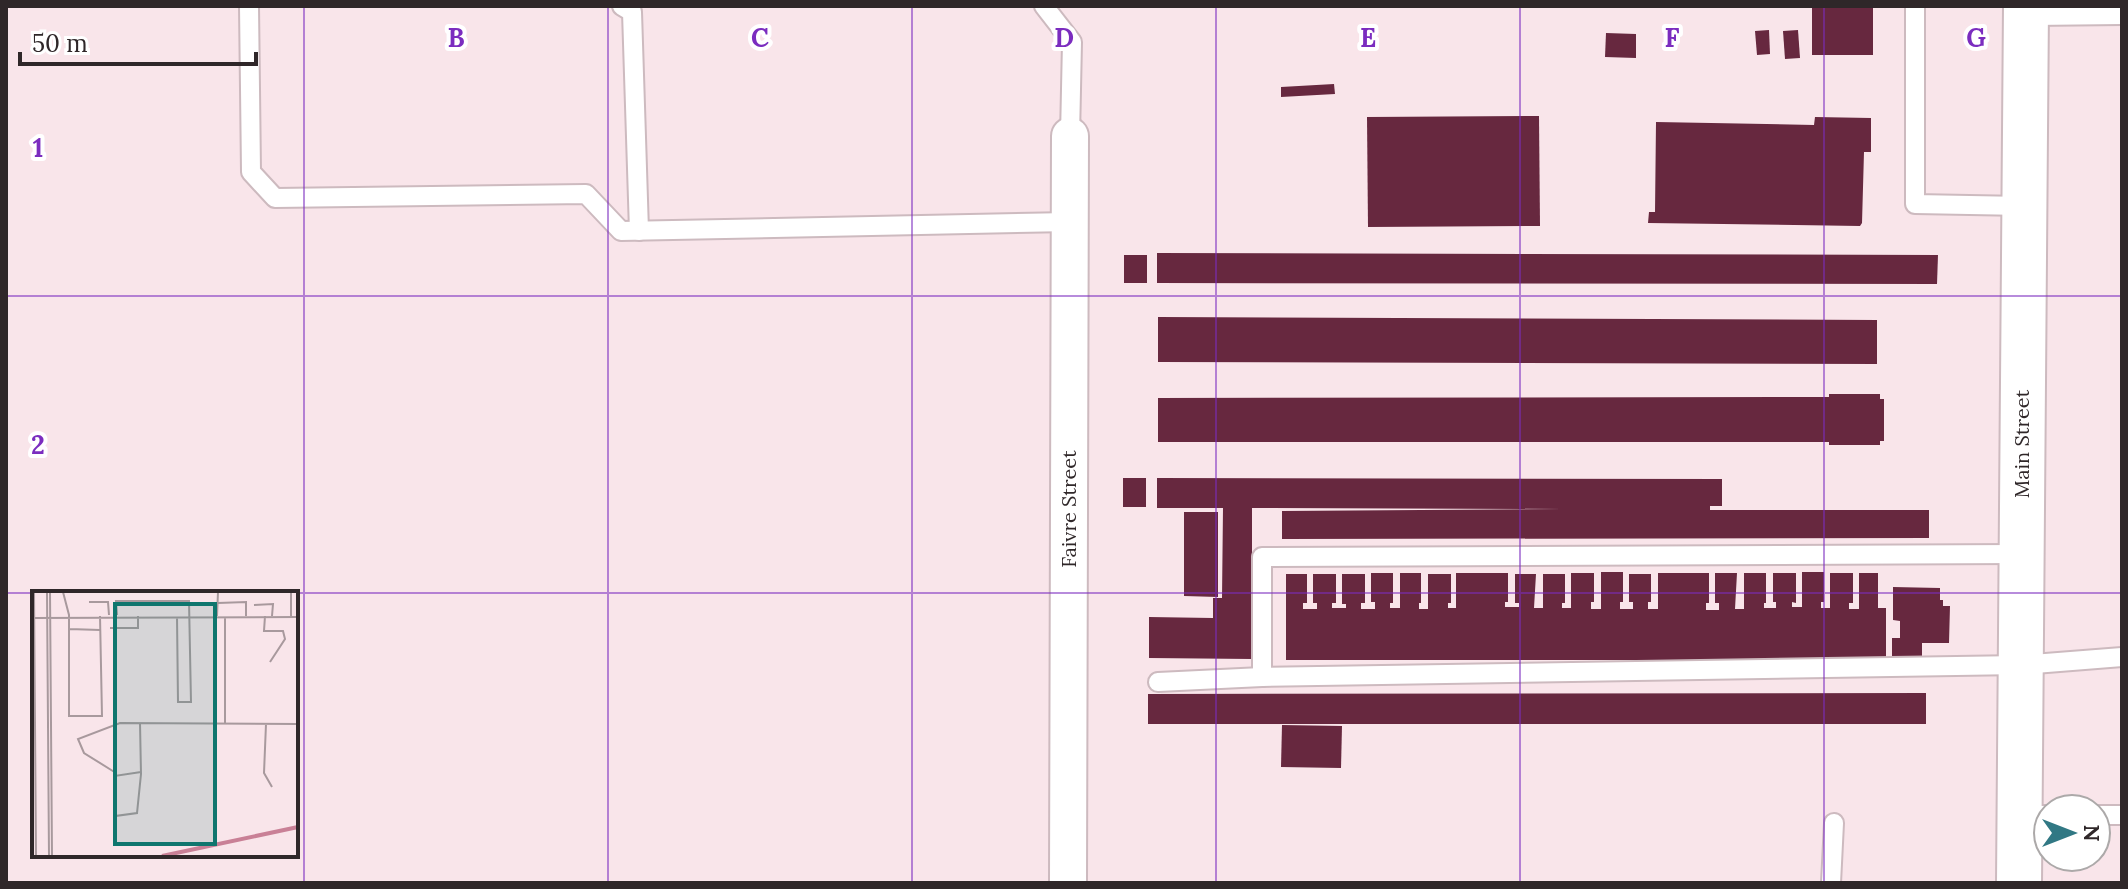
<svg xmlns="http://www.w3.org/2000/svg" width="2128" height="889" viewBox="0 0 2128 889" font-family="Lora,serif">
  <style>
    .building { fill: #67283f }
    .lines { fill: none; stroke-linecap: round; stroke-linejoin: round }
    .service-casing { stroke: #cdbabf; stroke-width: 22 }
    .minor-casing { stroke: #cdbabf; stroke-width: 40 }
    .secondary-casing { stroke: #cdbabf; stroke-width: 48 }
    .service { stroke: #fff; stroke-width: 18 }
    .minor { stroke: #fff; stroke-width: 36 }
    .secondary { stroke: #fff; stroke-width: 44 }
    .grid { fill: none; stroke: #7b2cbf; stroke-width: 2; stroke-opacity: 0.55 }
    .labels { text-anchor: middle; stroke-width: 8; stroke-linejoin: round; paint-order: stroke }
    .street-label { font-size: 20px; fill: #2f2729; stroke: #fff }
    .inset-river { fill: none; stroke: #c98096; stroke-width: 4 }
    .inset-road { fill: none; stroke: #a8999d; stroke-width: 2 }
    .view { fill: #0f766e; fill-opacity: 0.15; stroke: #0f766e; stroke-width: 4 }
    .inset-edge { fill: none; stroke: #2f2729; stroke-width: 4 }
    .grid-label { font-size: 26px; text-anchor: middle; font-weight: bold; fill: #7b2cbf; stroke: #fff; stroke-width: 8; stroke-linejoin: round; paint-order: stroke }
  </style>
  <rect width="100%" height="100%" fill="#f9e5ea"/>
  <g class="building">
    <rect x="1812" y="6" width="61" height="49"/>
    <polygon points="1769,30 1770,54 1757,55 1755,31"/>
    <polygon points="1798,30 1800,58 1785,59 1783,31"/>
    <polygon points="1606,33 1636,34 1636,58 1605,57"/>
    <polygon points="1334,84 1335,94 1281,97 1281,87"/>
    <polygon points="1539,116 1540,226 1368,227 1367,117"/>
    <polygon points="1815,117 1871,118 1871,152 1864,152 1862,223 1860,226 1648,223 1649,212 1655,212 1656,122 1814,125"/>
    <polygon points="1157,253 1938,255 1937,284 1157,283"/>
    <rect x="1124" y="255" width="23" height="28"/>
    <polygon points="1158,317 1877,320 1877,364 1158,362"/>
    <polygon points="1829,394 1880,394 1880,399 1884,399 1884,441 1880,441 1880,445 1829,445 1829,442 1158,442 1158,398 1829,397"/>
    <rect x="1123" y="478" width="23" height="29"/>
    <polygon points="1157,478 1722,479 1722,506 1710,506 1710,510 1929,510 1929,538 1282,539 1282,511 1563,509 1252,508 1252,659 1149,658 1149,617 1213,618 1213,598 1222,598 1223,508 1157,508"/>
    <polygon points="1184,512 1218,512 1218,597 1184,596"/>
    <polygon points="1601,572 1623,572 1623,602 1620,602 1620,609 1633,609 1633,602 1629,602 1629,574 1651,574 1651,602 1648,602 1648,609 1658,609 1658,573 1709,573 1709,603 1706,603 1706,610 1719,610 1719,603 1715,603 1715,573 1737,573 1735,609 1744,609 1744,573 1766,573 1766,603 1764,603 1764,608 1776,608 1776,602 1773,602 1773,573 1796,573 1796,603 1792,602 1792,607 1802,607 1802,572 1824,572 1824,602 1821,602 1821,608 1830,608 1830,573 1853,573 1853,603 1849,603 1849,609 1859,609 1859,573 1878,573 1878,608 1886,608 1886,660 1286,660 1286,574 1307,574 1307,603 1303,603 1303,609 1317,609 1317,603 1313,603 1313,574 1336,574 1336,603 1332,603 1332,608 1346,608 1346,604 1342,604 1342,574 1365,574 1365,603 1361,603 1361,609 1375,609 1375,602 1371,602 1371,573 1393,573 1393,603 1390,603 1390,608 1400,608 1400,573 1421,573 1421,603 1419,603 1419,609 1428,609 1428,574 1451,574 1451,603 1448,603 1448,608 1456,608 1456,573 1508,573 1508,602 1505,602 1505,607 1519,607 1519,603 1515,603 1515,574 1536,574 1534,608 1543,608 1543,574 1565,574 1565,603 1562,603 1562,608 1571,608 1571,573 1594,573 1594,602 1591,602 1591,609 1601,609"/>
    <polygon points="1893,587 1940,588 1940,600 1943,600 1943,606 1950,606 1949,643 1922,643 1922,660 1892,659 1892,638 1900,638 1900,621 1893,620"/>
    <polygon points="1926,693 1926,724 1148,724 1148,694"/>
    <polygon points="1282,725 1342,726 1341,768 1281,767"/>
  </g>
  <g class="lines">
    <defs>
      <g id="service">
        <polyline points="249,6 251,172 275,198 586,194 621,231 1070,222"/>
        <polyline points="622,6 632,12 639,231"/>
        <polyline points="1044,6 1072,42 1070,136"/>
        <polyline points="1915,6 1915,204 2024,206"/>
        <polyline points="2026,16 2122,15"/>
        <polyline points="2022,554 1262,557 1262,677 2021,665 2122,657"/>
        <polyline points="1158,682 1262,677"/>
        <polyline points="2020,815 2048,815"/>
        <polyline points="2096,815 2122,815"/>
        <polyline points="1831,883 1834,823"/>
      </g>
      <polyline id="minor" points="1068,883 1070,136"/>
      <polyline id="secondary" points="2019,883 2026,6"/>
    </defs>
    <use href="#service" class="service-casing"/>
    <use href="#minor" class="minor-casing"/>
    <use href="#secondary" class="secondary-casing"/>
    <use href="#service" class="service"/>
    <use href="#minor" class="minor"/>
    <use href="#secondary" class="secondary"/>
  </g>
  <path class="grid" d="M304,6V883M608,6V883M912,6V883M1216,6V883M1520,6V883M1824,6V883M6,296H2122M6,593H2122"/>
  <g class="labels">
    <g class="street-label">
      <text transform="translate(2022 444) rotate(-90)" y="7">Main Street</text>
      <text transform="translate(1069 509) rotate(-90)" y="7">Faivre Street</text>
    </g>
  </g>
  <g transform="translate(32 591)">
    <rect width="266" height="266" fill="#f9e5ea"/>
    <path class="inset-river" d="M130,265L266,236"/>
    <path class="inset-road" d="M2,1L4,265M15,1L17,265M18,1L20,265M31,1L37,24V125H70L68,25M259,1V26M57,11H76L77,24M186,12L214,11V25M222,14L241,13L240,25M85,24L84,10H157L159,111H146L145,26M185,25L186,1M233,25L232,40H251L253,48L238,71M193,26V132M0,27L266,26M78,37H106V25M37,38L68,39M108,132L109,183L105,222L83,225L82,185L109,181M234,133L232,182L240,196M84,182L52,162L46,148L88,132L266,133"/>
    <path class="view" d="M83,13H183V253H83Z"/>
    <rect width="266" height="266" class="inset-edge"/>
  </g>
  <g class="grid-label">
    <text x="456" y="47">B</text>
    <text x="760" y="47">C</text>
    <text x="1064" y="47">D</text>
    <text x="1368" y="47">E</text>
    <text x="1672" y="47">F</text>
    <text x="1976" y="47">G</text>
    <text x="38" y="157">1</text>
    <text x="38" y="454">2</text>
  </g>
  <rect width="2128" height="889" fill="none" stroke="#2f2729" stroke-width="16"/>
  <g transform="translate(2072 833) rotate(90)"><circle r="38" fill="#ffffff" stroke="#aca9a9" stroke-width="2"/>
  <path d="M0-6L14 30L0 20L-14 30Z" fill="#317884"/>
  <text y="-12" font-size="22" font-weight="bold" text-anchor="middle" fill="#2f2729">N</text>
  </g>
  <path d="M20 52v12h236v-12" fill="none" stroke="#2f2729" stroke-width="4"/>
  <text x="32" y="52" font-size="24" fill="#2f2729" stroke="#ffffff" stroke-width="6" paint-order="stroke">50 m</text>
</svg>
